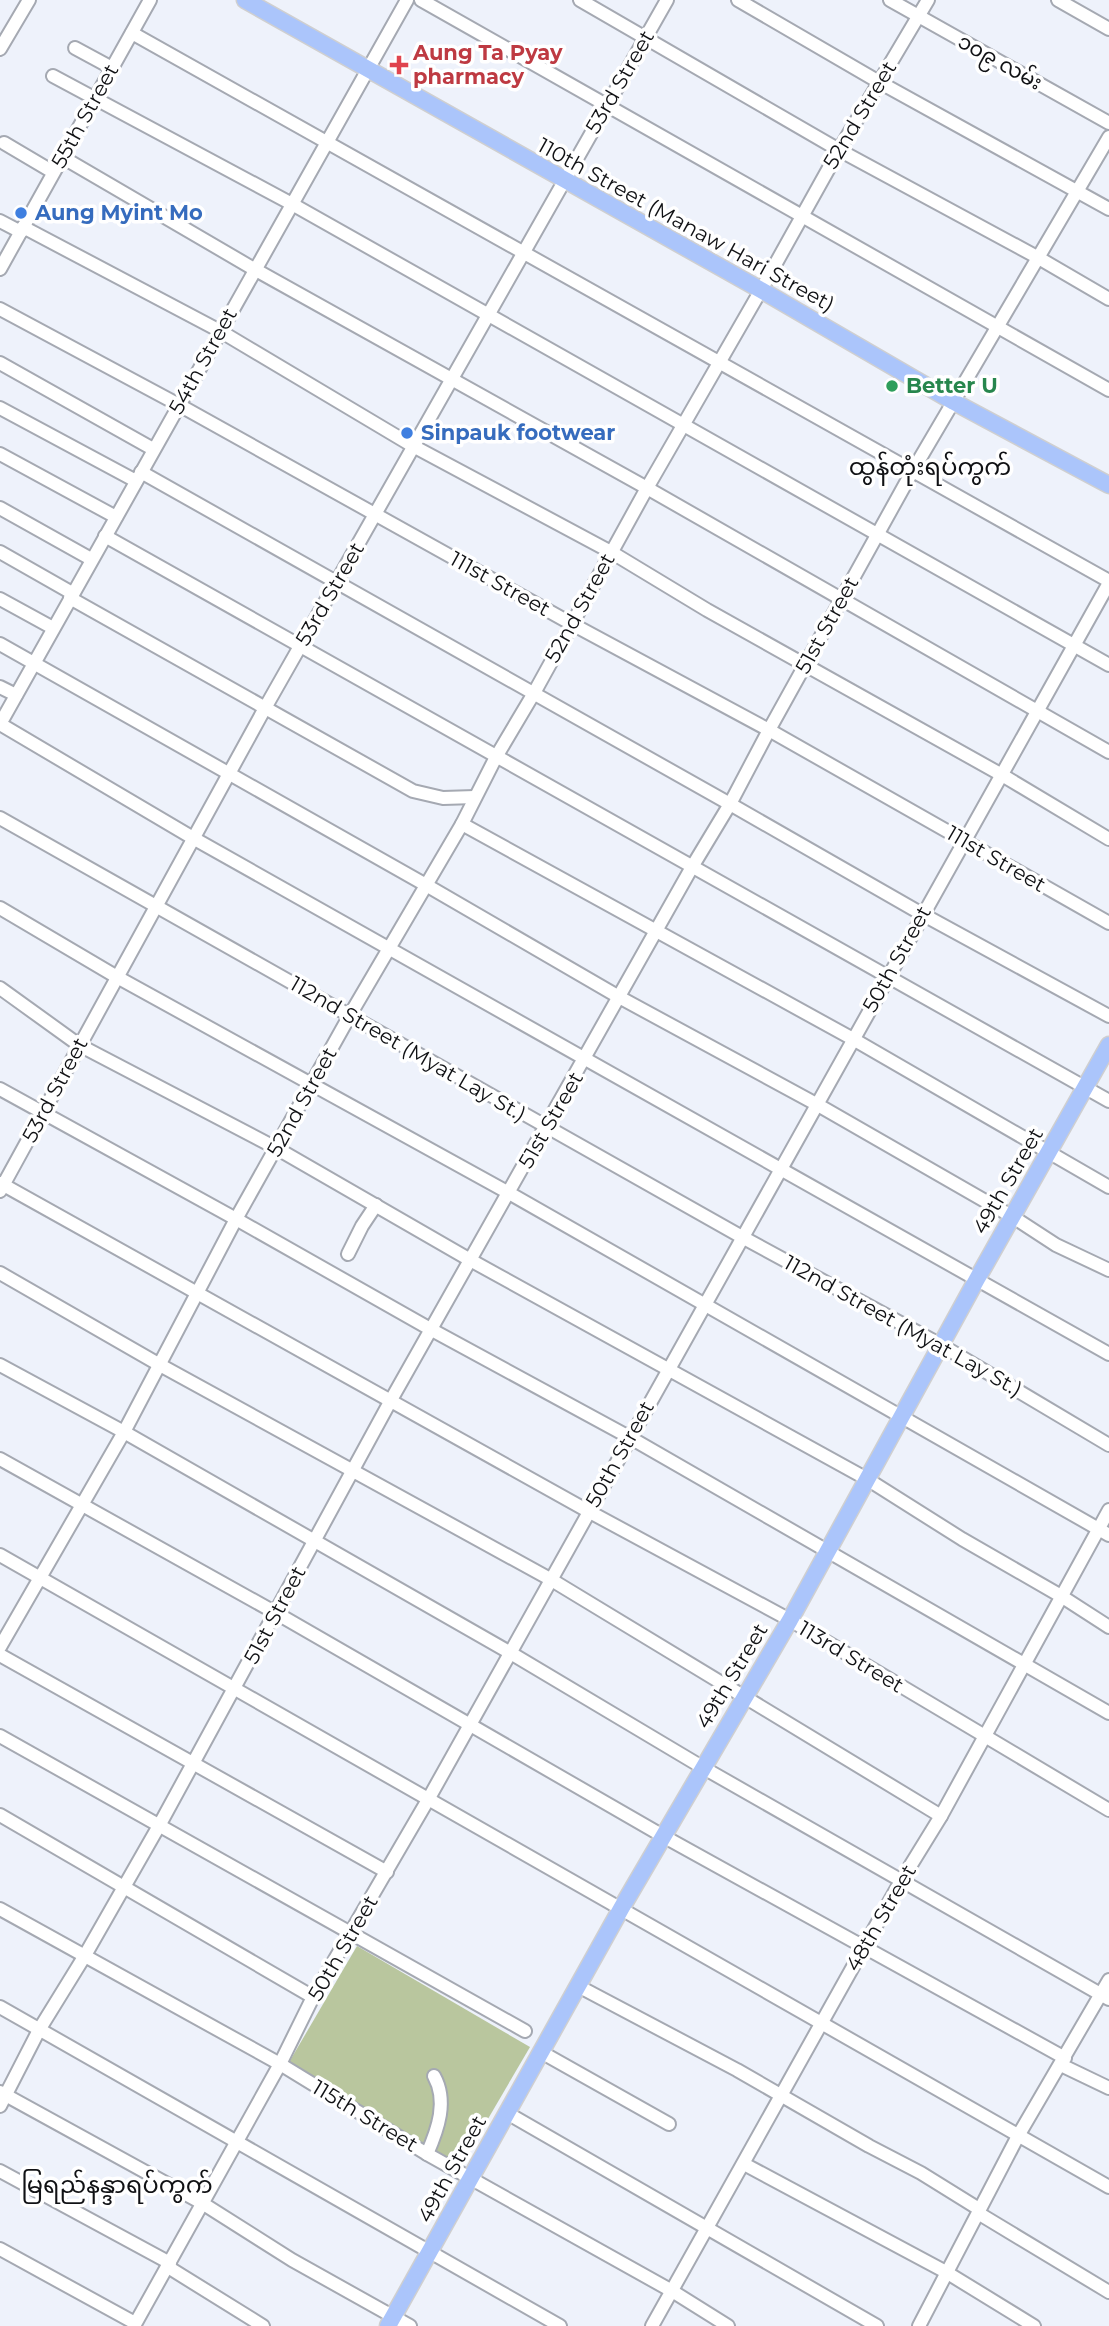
<svg xmlns="http://www.w3.org/2000/svg" width="1109" height="2326" viewBox="0 0 1109 2326" font-family="Montserrat,'Noto Sans Myanmar',sans-serif">
  <style>
    .green { fill: #b9c69e }
    .lines { fill: none; stroke-linecap: round; stroke-linejoin: round }
    .minor-casing { stroke: #a5a9b2; stroke-width: 16 }
    .major-casing { stroke: #cfcfd0; stroke-width: 19 }
    .minor { stroke: #fff; stroke-width: 12 }
    .major { stroke: #abc5fb; stroke-width: 16 }
    .health-dot { fill: #e0444e; stroke: #fff; stroke-width: 2.5 }
    .shop-dot { fill: #3f7fe0; stroke: #fff; stroke-width: 2.5 }
    .leisure-dot { fill: #2e9e5b; stroke: #fff; stroke-width: 2.5 }
    .labels { text-anchor: middle; stroke-width: 7; stroke-linejoin: round; paint-order: stroke }
    .health-label { font-size: 21px; font-weight: bold; fill: #be3a42; stroke: #fff; text-anchor: start }
    .street-label { font-size: 21px; fill: #101114; stroke: #fff }
    .shop-label { font-size: 21px; font-weight: bold; fill: #366cbe; stroke: #fff; text-anchor: start }
    .leisure-label { font-size: 21px; font-weight: bold; fill: #27864d; stroke: #fff; text-anchor: start }
    .quarter-label { font-size: 24px; fill: #101114; stroke: #fff }
  </style>
  <rect width="100%" height="100%" fill="#eef2fb"/>
  <polygon class="green" points="357,1946 530,2047 461,2165 288,2064"/>
  <g class="lines">
    <defs>
      <g id="minor">
        <polyline points="407,0 0,724 193,838 1109,1354"/>
        <polyline points="421,0 1109,390"/>
        <polyline points="580,0 839,150 1037,257 1109,299"/>
        <polyline points="738,0 879,82 1109,209"/>
        <polyline points="890,0 1109,123"/>
        <polyline points="1058,0 1109,29"/>
        <polyline points="132,33 1109,581"/>
        <polyline points="75,48 112,68"/>
        <polyline points="0,49 29,0"/>
        <polyline points="53,76 292,204 1109,665"/>
        <polyline points="4,143 53,172"/>
        <polyline points="62,157 254,269 647,488 1109,752"/>
        <polyline points="0,221 21,232"/>
        <polyline points="23,227 220,331 413,446 611,552 707,610 1002,775 1109,839"/>
        <polyline points="0,269 150,0"/>
        <polyline points="0,309 179,405 572,624 769,730 1109,923"/>
        <polyline points="0,363 153,449"/>
        <polyline points="0,408 136,481"/>
        <polyline points="0,454 116,517"/>
        <polyline points="141,472 730,804 922,914 1109,1016"/>
        <polyline points="0,508 91,559"/>
        <polyline points="105,536 1109,1101"/>
        <polyline points="0,552 72,593"/>
        <polyline points="70,598 413,791 443,798 475,797"/>
        <polyline points="0,599 53,628"/>
        <polyline points="0,644 426,885 619,997 818,1105 1013,1217 1056,1245 1109,1270"/>
        <polyline points="0,687 16,695"/>
        <polyline points="0,818 742,1237 941,1345 1109,1445"/>
        <polyline points="462,824 853,1039 1109,1187"/>
        <polyline points="0,908 117,977 509,1193 1109,1535"/>
        <polyline points="0,988 79,1045 276,1148 472,1261 867,1479 962,1539 1061,1596 1109,1627"/>
        <polyline points="0,1089 236,1219 432,1330 629,1437 1109,1713"/>
        <polyline points="0,1183 588,1511 790,1620 1109,1810"/>
        <polyline points="0,1191 265,708 667,0"/>
        <polyline points="348,1254 362,1226 376,1205"/>
        <polyline points="0,1273 160,1365 550,1579 941,1816"/>
        <polyline points="0,1365 124,1432 509,1652 702,1767 1109,1999"/>
        <polyline points="0,1459 276,1613 663,1836 1065,2058"/>
        <polyline points="0,1555 1109,2187"/>
        <polyline points="0,1647 124,1432 236,1219 350,1015 462,824 496,757 534,693 647,488 761,290 839,150 928,0"/>
        <polyline points="0,1655 387,1872"/>
        <polyline points="0,1736 525,2031"/>
        <polyline points="0,1815 313,1997"/>
        <polyline points="0,1909 280,2064 427,2154 672,2291 728,2326"/>
        <polyline points="578,1986 737,2070 869,2146 921,2173 979,2209"/>
        <polyline points="0,2007 560,2326"/>
        <polyline points="541,2052 669,2124"/>
        <polyline points="1061,2065 1109,2088"/>
        <polyline points="0,2092 202,2203 292,2260 410,2326"/>
        <polyline points="0,2106 39,2030 84,1957 160,1824 391,1400 692,867 730,804 769,730 912,472 1109,137"/>
        <polyline points="507,2113 877,2326"/>
        <path d="M427,2154C438,2129 448,2101 434,2076"/>
        <polyline points="744,2164 946,2272 1034,2326"/>
        <polyline points="0,2171 170,2263"/>
        <polyline points="978,2213 1109,2292"/>
        <polyline points="0,2249 135,2323"/>
        <polyline points="168,2267 263,2326"/>
        <polyline points="134,2326 280,2064 313,1997 429,1798 1109,583"/>
        <polyline points="652,2326 901,1881 941,1816 1109,1510"/>
        <polyline points="919,2326 1018,2136 1109,1980"/>
      </g>
      <g id="major">
        <polyline points="245,0 761,290 954,402 1109,485"/>
        <polyline points="388,2326 622,1907 790,1620 977,1279 1109,1045"/>
      </g>
    </defs>
    <use href="#minor" class="minor-casing"/>
    <use href="#major" class="major-casing"/>
    <use href="#minor" class="minor"/>
    <use href="#major" class="major"/>
  </g>
  <path class="health-dot" d="M395.5 54.5h7v7h7v7h-7v7h-7v-7h-7v-7h7z"/>
  <g class="shop-dot">
    <circle cx="21" cy="213" r="7"/>
    <circle cx="407" cy="433" r="7"/>
  </g>
  <circle class="leisure-dot" cx="892" cy="386" r="7"/>
  <g class="labels">
    <g class="health-label">
      <text x="413" y="60">Aung Ta Pyay<tspan x="413" dy="24">pharmacy</tspan></text>
    </g>
    <g class="street-label">
      <text transform="translate(1000 62) rotate(29)" y="7">၁၀၉ လမ်း</text>
      <text transform="translate(620 82) rotate(-60)" y="7">53rd Street</text>
      <text transform="translate(860 115) rotate(-59)" y="7">52nd Street</text>
      <text transform="translate(85 116) rotate(-61)" y="7">55th Street</text>
      <text transform="translate(686 225) rotate(29)" y="7">110th Street (Manaw Hari Street)</text>
      <text transform="translate(203 361) rotate(-61)" y="7">54th Street</text>
      <text transform="translate(500 584) rotate(29)" y="7">111st Street</text>
      <text transform="translate(330 594) rotate(-60)" y="7">53rd Street</text>
      <text transform="translate(580 608) rotate(-61)" y="7">52nd Street</text>
      <text transform="translate(827 625) rotate(-61)" y="7">51st Street</text>
      <text transform="translate(996 859) rotate(30)" y="7">111st Street</text>
      <text transform="translate(897 959) rotate(-61)" y="7">50th Street</text>
      <text transform="translate(408 1049) rotate(30)" y="7">112nd Street (Myat Lay St.)</text>
      <text transform="translate(55 1090) rotate(-62)" y="7">53rd Street</text>
      <text transform="translate(302 1102) rotate(-61)" y="7">52nd Street</text>
      <text transform="translate(551 1120) rotate(-60)" y="7">51st Street</text>
      <text transform="translate(1008 1181) rotate(-60)" y="7">49th Street</text>
      <text transform="translate(903 1326) rotate(29)" y="7">112nd Street (Myat Lay St.)</text>
      <text transform="translate(620 1454) rotate(-61)" y="7">50th Street</text>
      <text transform="translate(275 1615) rotate(-62)" y="7">51st Street</text>
      <text transform="translate(851 1657) rotate(31)" y="7">113rd Street</text>
      <text transform="translate(732 1676) rotate(-59)" y="7">49th Street</text>
      <text transform="translate(881 1918) rotate(-60)" y="7">48th Street</text>
      <text transform="translate(343 1948) rotate(-60)" y="7">50th Street</text>
      <text transform="translate(365 2116) rotate(31)" y="7">115th Street</text>
      <text transform="translate(452 2169) rotate(-61)" y="7">49th Street</text>
    </g>
    <g class="shop-label">
      <text x="35" y="220">Aung Myint Mo</text>
      <text x="421" y="440">Sinpauk footwear</text>
    </g>
    <g class="leisure-label">
      <text x="906" y="393">Better U</text>
    </g>
    <g class="quarter-label">
      <text x="930" y="475">ထွန်တုံးရပ်ကွက်</text>
      <text x="117" y="2193">မြရည်နန္ဒာရပ်ကွက်</text>
    </g>
  </g>
</svg>
